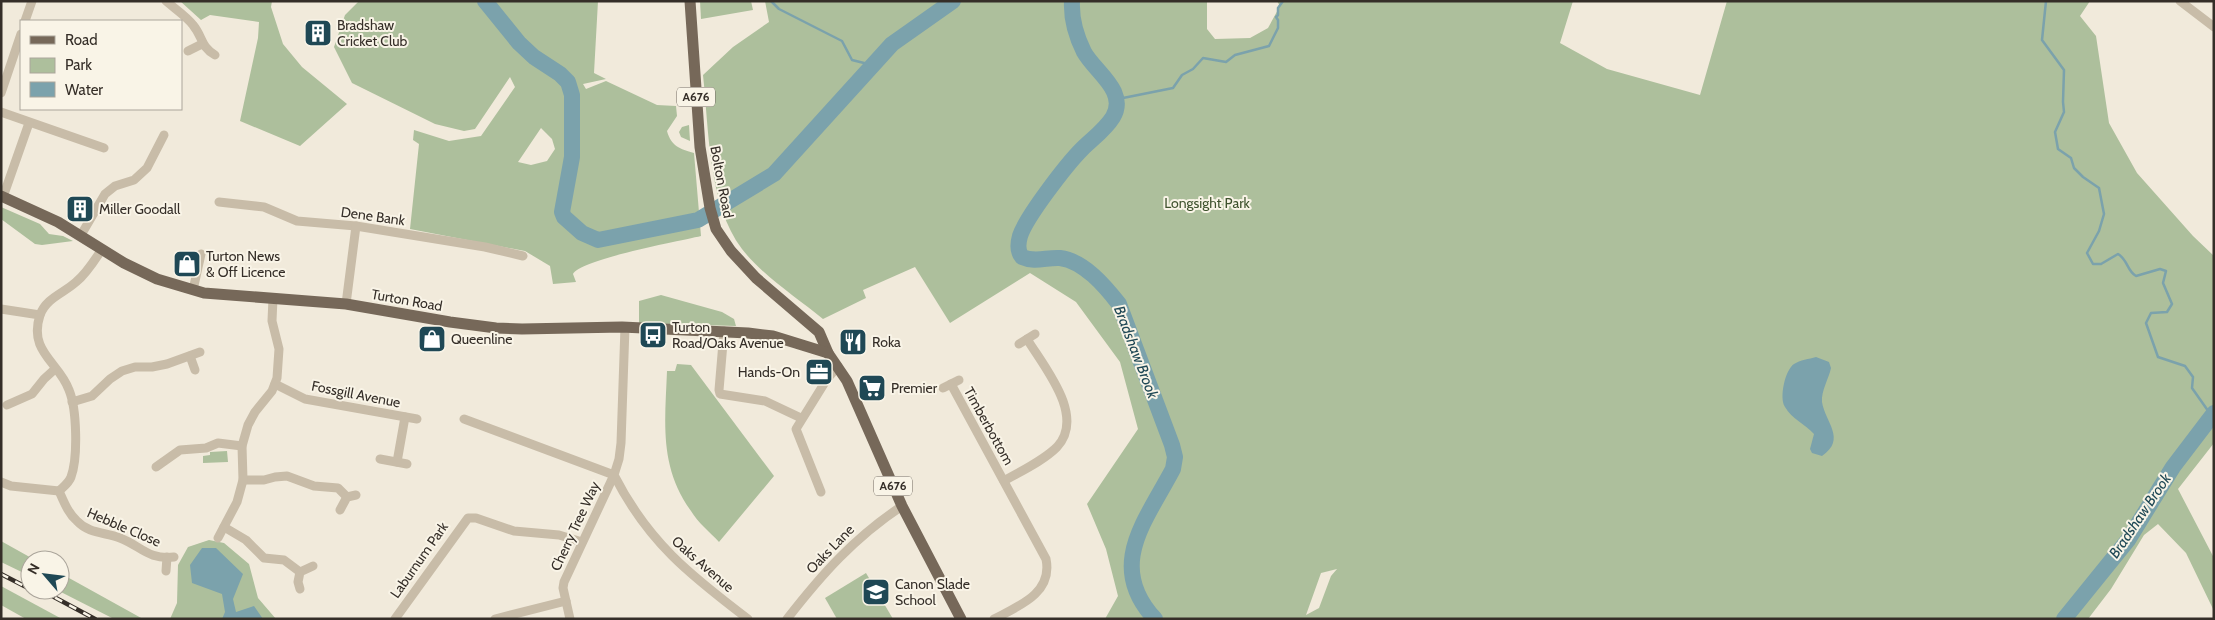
<svg xmlns="http://www.w3.org/2000/svg" width="2215" height="620" viewBox="0 0 2215 620" font-family="Cabin,sans-serif">
  <style>
    .green { fill: #adbf9c; fill-rule: evenodd }
    .water { fill: #7ba2ac }
    .lines { fill: none; stroke-linecap: round; stroke-linejoin: round }
    .stream { stroke: #7ba2ac; stroke-width: 2.5 }
    .river { stroke: #7ba2ac; stroke-width: 16 }
    .minor { stroke: #c8bca8; stroke-width: 9 }
    .major { stroke: #766859; stroke-width: 11 }
    .rail-casing { stroke: #352e28; stroke-width: 4.5 }
    .rail { stroke: #f9f4e7; stroke-width: 2.5; stroke-dasharray: 8; stroke-linecap: butt }
    .labels { text-anchor: middle; stroke-width: 4; stroke-linejoin: round; paint-order: stroke }
    .shield { fill: #f9f4e7; stroke: #706961; stroke-width: 1 }
    .shield-label { font-size: 12px; font-weight: bold; fill: #352e28 }
    .poi-label { font-size: 14px; fill: #352e28; stroke: #f9f4e7; text-anchor: start }
    .street-label { font-size: 14px; fill: #352e28; stroke: #f9f4e7 }
    .park-label { font-size: 14px; fill: #3e522d; stroke: #f9f4e7 }
    .water-label { font-size: 15px; font-style: italic; fill: #1f4855; stroke: #f9f4e7 }
  </style>
  <rect width="100%" height="100%" fill="#f1eadb"/>
  <g class="green">
    <polygon points="180,1 272,1 271,7 283,44 302,67 347,104 300,146 240,121 258,38 259,22 210,15 201,20"/>
    <path d="M359,1H598L594,73L606,79L583,84L586,89L606,81L657,105L676,106L677,116L667,131C671,146 680,149 694,153L701,236C680,241 581,259 573,274L576,282L553,284L550,266L525,251L410,229L419,144L413,140L414,130L449,141L481,136L515,87L510,77L475,129L464,131L435,124L352,83L334,47L345,15ZM541,128L552,139L555,149L547,161L531,165L518,162Z"/>
    <polygon points="700,1 751,1 753,10 701,19"/>
    <path d="M765,1H1207V29L1215,39L1250,38L1268,28L1280,6L1277,1H1573L1560,43L1607,69L1700,95L1727,1H2090L2080,16L2096,36L2109,123L2137,173L2193,236L2214,256V443L2178,489L2214,558V611L2186,553L2158,524L2144,535L2111,589L2088,619H1105L1118,596L1106,549L1087,504L1138,429L1120,362L1076,302L1030,273L950,323L915,267L863,290L866,298L823,319C796,297 763,276 742,249C708,204 709,130 703,75L733,47L769,22ZM1337,569L1331,576L1319,608L1306,615L1321,573Z"/>
    <polygon points="689,125 690,141 681,137 679,132 682,127"/>
    <polygon points="1,207 40,224 49,234 63,236 73,241 42,245 35,244 1,219"/>
    <polygon points="661,295 722,312 734,319 736,326 639,323 639,301"/>
    <path d="M677,364L691,365L774,476L719,542C710,532 698,523 691,511C659,466 665,423 667,371H675Z"/>
    <polygon points="227,451 228,462 203,463 203,456 210,455 210,452"/>
    <polygon points="209,540 224,543 249,564 258,598 276,619 170,619 177,603 178,565 188,547"/>
    <polygon points="1,541 35,560 30,560 30,576 1,562"/>
    <polygon points="60,573 143,619 114,619 57,590 60,590"/>
    <polygon points="866,573 893,619 837,619 825,598"/>
    <polygon points="1,586 62,619 26,619 1,605"/>
  </g>
  <g class="water">
    <path d="M1816,357L1829,362L1831,368C1829,378 1821,391 1822,402C1825,422 1847,439 1822,456L1812,453L1810,449L1814,434C1805,424 1792,419 1785,407C1779,398 1785,370 1794,364C1800,360 1809,359 1816,357Z"/>
    <polygon points="202,548 216,548 243,574 233,599 236,612 254,606 263,619 222,619 225,612 222,594 192,583 190,565"/>
  </g>
  <g class="lines">
    <g class="stream">
      <polyline points="771,1 779,9 842,41 852,60 872,65"/>
      <path d="M2046,1L2042,40L2064,70L2063,102L2064,112L2055,132L2058,149L2071,158L2074,168L2083,177L2099,188L2104,214L2099,231L2087,253L2093,264H2101L2118,254C2128,260 2127,271 2136,276L2160,269L2166,271L2163,283L2172,304L2167,312L2151,313L2146,323L2158,357L2185,366L2193,377L2192,388L2211,415"/>
      <polyline points="1118,99 1173,88 1182,75 1193,69 1203,58 1226,62 1235,55 1269,46 1278,28 1278,20 1276,17 1278,15 1278,8 1283,1"/>
    </g>
    <g class="river">
      <polyline points="485,1 519,43 534,57 560,74 568,82 572,95 572,157 562,212 564,217 582,233 598,240 698,220 774,174 892,44 953,1"/>
      <path d="M1072,1C1071,20 1076,36 1084,52C1095,72 1128,91 1113,117C1105,130 1092,139 1082,149C1067,164 1026,217 1020,236C1018,243 1017,251 1022,257C1035,263 1047,257 1060,258C1084,261 1105,286 1119,304L1172,445L1175,457L1173,469C1145,522 1106,566 1155,619"/>
      <polyline points="2064,619 2128,540 2173,467 2214,413"/>
    </g>
    <g class="minor">
      <path d="M166,1C175,9 186,16 193,25C203,37 200,46 215,55"/>
      <polyline points="2180,1 2214,27"/>
      <polyline points="25,21 32,1"/>
      <polyline points="188,51 202,44"/>
      <polyline points="1,93 21,34"/>
      <polyline points="1,112 104,148"/>
      <polyline points="3,197 29,123"/>
      <polyline points="219,202 264,207 297,221 356,226 485,247 523,256"/>
      <polyline points="81,235 105,194 115,186 134,180 147,168 164,135"/>
      <polyline points="193,290 201,254"/>
      <polyline points="346,304 356,226"/>
      <polyline points="1,309 40,315"/>
      <path d="M625,327L621,443L619,459L614,475C648,542 690,575 748,619"/>
      <polyline points="724,331 719,390 720,394 765,401 801,418"/>
      <polyline points="1019,344 1035,334"/>
      <polyline points="190,356 195,370"/>
      <polyline points="275,384 305,399 417,419"/>
      <path d="M951,384L1046,559C1053,593 1019,606 994,619"/>
      <polyline points="943,388 959,380"/>
      <polyline points="72,402 92,396 110,379 122,371 135,367 152,367 167,364 200,352"/>
      <polyline points="7,405 32,394 44,379 55,369"/>
      <polyline points="464,419 614,475 564,582 563,588 570,619"/>
      <polyline points="380,459 407,464"/>
      <polyline points="397,462 405,417"/>
      <polyline points="156,467 180,450 206,448 218,443 242,446"/>
      <polyline points="243,480 264,480 275,477 287,476 314,486 338,488 347,497"/>
      <path d="M1004,481C1021,471 1043,461 1057,447C1086,416 1044,367 1027,339"/>
      <polyline points="1,482 11,486 59,491"/>
      <path d="M59,491C63,487 69,483 71,477C78,458 77,409 69,390C59,362 28,352 40,315C46,298 64,293 76,282C87,273 94,261 102,249"/>
      <path d="M59,491C64,502 68,513 77,521C89,534 105,532 120,538C141,546 148,560 174,557"/>
      <polyline points="821,492 796,429 827,379 838,366"/>
      <polyline points="340,510 347,497 356,495"/>
      <polyline points="224,527 246,540 264,558 284,560 300,572"/>
      <polyline points="218,538 237,502 243,480 242,446 248,425 255,412 272,391 277,378 279,349 272,321 273,298"/>
      <polyline points="166,571 167,557"/>
      <polyline points="300,589 298,582 300,572 313,566"/>
      <polyline points="395,619 468,518 476,518 514,531 559,535 582,542"/>
      <polyline points="495,619 566,601"/>
      <path d="M787,619C822,574 854,538 902,506"/>
    </g>
    <g class="major">
      <polyline points="690,1 700,147 710,208 716,229 731,251 756,278 819,332 828,353 847,381 902,506 961,619"/>
      <polyline points="1,196 58,222 124,263 157,279 204,293 346,304 450,322 496,328 522,329 622,327 748,333 773,336 828,353"/>
    </g>
    <defs>
      <g id="rail">
        <polyline points="1,574 30,589"/>
        <polyline points="41,590 95,619"/>
      </g>
    </defs>
    <use href="#rail" class="rail-casing"/>
    <use href="#rail" class="rail"/>
  </g>
  <defs>
    <symbol id="building-square" viewBox="-11 -11 22 22"><rect x="-9" y="-9" width="18" height="18" rx="4" fill="#1f4855" stroke="#f9f4e7"/><path d="M-4-6H4V6H1V3H-1V6H-4ZM-2.5-4.3h1.7v1.8h-1.7ZM.8-4.3h1.7v1.8H.8ZM-2.5-1h1.7V.8h-1.7ZM.8-1h1.7V.8H.8Z" fill="#fff"/></symbol>
    <symbol id="shop-square" viewBox="-11 -11 22 22"><rect x="-9" y="-9" width="18" height="18" rx="4" fill="#1f4855" stroke="#f9f4e7"/><path d="M-5-2.5h2.3a2.7 3.5 0 0 1 5.4 0H5L5.5 6h-11ZM-1.5-2.5h3a1.5 2.3 0 0 0-3 0Z" fill="#fff"/></symbol>
    <symbol id="bus-square" viewBox="-11 -11 22 22"><rect x="-9" y="-9" width="18" height="18" rx="4" fill="#1f4855" stroke="#f9f4e7"/><path d="M-5-6H5V4H4V6H2V4H-2V6H-4V4H-5ZM-3.5-4V0h7V-4ZM-3.5 1.2v1.5H-2V1.2ZM2 1.2v1.5H3.5V1.2Z" fill="#fff"/></symbol>
    <symbol id="restaurant-square" viewBox="-11 -11 22 22"><rect x="-9" y="-9" width="18" height="18" rx="4" fill="#1f4855" stroke="#f9f4e7"/><path d="M-5-6h1v4h1v-4h1v4h1v-4h1v5L-1.5 .5V6h-2V.5L-5-1ZM5-6V6H3V1.5H1.5Q1.5-4 5-6Z" fill="#fff"/></symbol>
    <symbol id="office-square" viewBox="-11 -11 22 22"><rect x="-9" y="-9" width="18" height="18" rx="4" fill="#1f4855" stroke="#f9f4e7"/><path d="M-6-3h4V-5.5h4V-3h4V5H-6ZM-1-4.5V-3h2v-1.5ZM-6 0V1H6V0Z" fill="#fff"/></symbol>
    <symbol id="supermarket-square" viewBox="-11 -11 22 22"><rect x="-9" y="-9" width="18" height="18" rx="4" fill="#1f4855" stroke="#f9f4e7"/><path d="M-6-5.5h2.5l.6 2H6L4.5 2H-2.5L-4.4-4H-6ZM-1.5 3.2a1.3 1.3 0 1 0 .1 0ZM3 3.2a1.3 1.3 0 1 0 .1 0Z" fill="#fff"/></symbol>
    <symbol id="school-square" viewBox="-11 -11 22 22"><rect x="-9" y="-9" width="18" height="18" rx="4" fill="#1f4855" stroke="#f9f4e7"/><path d="M0-5L7-2L0 1L-7-2ZM-4 1L0 2.5L4 1V4Q0 6-4 4Z" fill="#fff"/></symbol>
  </defs>
  <g fill-rule="evenodd">
    <use href="#building-square" x="302" y="17" width="32" height="32"/>
    <use href="#building-square" x="64" y="193" width="32" height="32"/>
    <use href="#shop-square" x="171" y="248" width="32" height="32"/>
    <use href="#bus-square" x="637" y="319" width="32" height="32"/>
    <use href="#shop-square" x="416" y="323" width="32" height="32"/>
    <use href="#restaurant-square" x="837" y="326" width="32" height="32"/>
    <use href="#office-square" x="803" y="356" width="32" height="32"/>
    <use href="#supermarket-square" x="856" y="372" width="32" height="32"/>
    <use href="#school-square" x="860" y="576" width="32" height="32"/>
  </g>
  <g class="labels">
    <g class="shield">
      <rect x="677" y="87.5" width="38" height="19" rx="4"/>
      <rect x="874" y="476.5" width="38" height="19" rx="4"/>
    </g>
    <g class="shield-label">
      <text x="696" y="101">A676</text>
      <text x="893" y="490">A676</text>
    </g>
    <g class="poi-label">
      <text x="337" y="30">Bradshaw<tspan x="337" dy="16">Cricket Club</tspan></text>
      <text x="99" y="214">Miller Goodall</text>
      <text x="206" y="261">Turton News<tspan x="206" dy="16">&amp; Off Licence</tspan></text>
      <text x="672" y="332">Turton<tspan x="672" dy="16">Road/Oaks Avenue</tspan></text>
      <text x="451" y="344">Queenline</text>
      <text x="872" y="347">Roka</text>
      <text x="800" y="377" text-anchor="end">Hands-On</text>
      <text x="891" y="393">Premier</text>
      <text x="895" y="589">Canon Slade<tspan x="895" dy="16">School</tspan></text>
    </g>
    <g class="street-label">
      <text transform="translate(722 182) rotate(79)" y="5">Bolton Road</text>
      <text transform="translate(373 216) rotate(8)" y="5">Dene Bank</text>
      <text transform="translate(407 300) rotate(10)" y="5">Turton Road</text>
      <text transform="translate(356 394) rotate(11)" y="5">Fossgill Avenue</text>
      <text transform="translate(989 426) rotate(61)" y="5">Timberbottom</text>
      <text transform="translate(575 526) rotate(-65)" y="5">Cherry Tree Way</text>
      <text transform="translate(124 527) rotate(23)" y="5">Hebble Close</text>
      <text transform="translate(830 549) rotate(-46)" y="5">Oaks Lane</text>
      <text transform="translate(419 560) rotate(-55)" y="5">Laburnum Park</text>
      <text transform="translate(703 564) rotate(41)" y="5">Oaks Avenue</text>
    </g>
    <g class="park-label">
      <text x="1207" y="208">Longsight Park</text>
    </g>
    <g class="water-label">
      <text transform="translate(1136 352) rotate(69)" y="5">Bradshaw Brook</text>
      <text transform="translate(2140 516) rotate(-56)" y="5">Bradshaw Brook</text>
    </g>
  </g>
  <rect width="2215" height="620" fill="none" stroke="#352e28" stroke-width="5"/>
  <rect x="20" y="20" width="162" height="90" fill="#f9f4e7" stroke="#aba59b"/>
  <rect x="30" y="36" width="25" height="8" fill="#766859" stroke="#aba59b"/>
  <text x="65" y="45" font-size="15" fill="#352e28">Road</text>
  <rect x="30" y="58" width="25" height="15" fill="#adbf9c" stroke="#aba59b"/>
  <text x="65" y="70" font-size="15" fill="#352e28">Park</text>
  <rect x="30" y="82" width="25" height="15" fill="#7ba2ac" stroke="#aba59b"/>
  <text x="65" y="95" font-size="15" fill="#352e28">Water</text>
  <g transform="translate(45 575) rotate(298)"><circle r="24" fill="#f9f4e7" stroke="#aba59b"/>
  <path d="M0-4L9 19L0 12L-9 19Z" fill="#1f4855"/>
  <text y="-8" font-size="14" font-weight="bold" text-anchor="middle" fill="#352e28">N</text>
  </g>
</svg>
